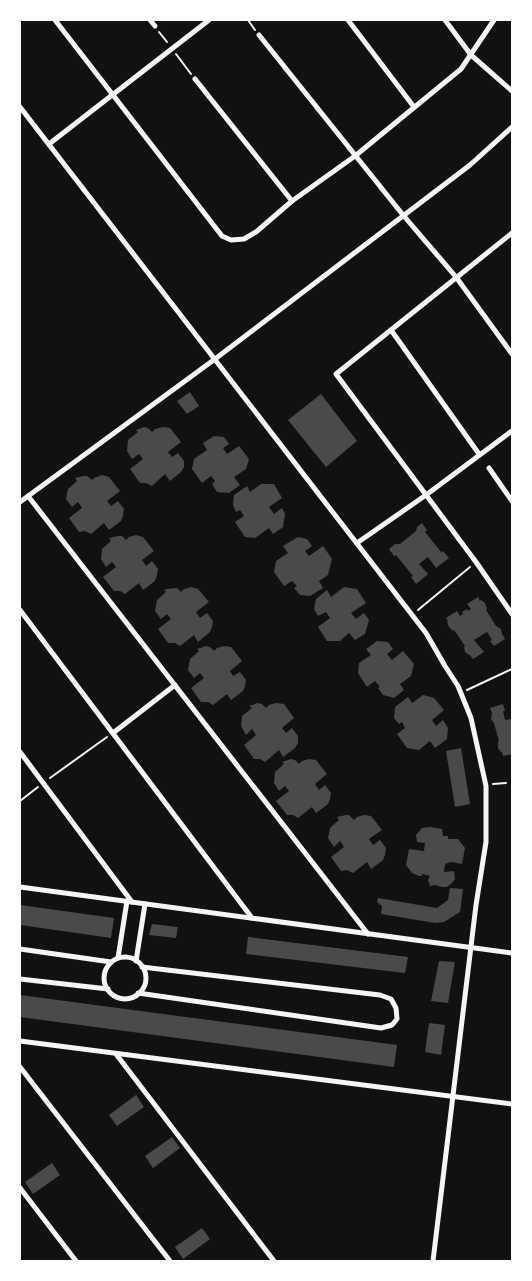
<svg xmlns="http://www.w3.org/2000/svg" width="532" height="1281" viewBox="0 0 532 1281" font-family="Manrope,sans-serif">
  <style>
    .building { fill: #4a4a4a }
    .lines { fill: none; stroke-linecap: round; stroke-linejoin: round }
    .path { stroke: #f5f5f5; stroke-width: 2 }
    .minor { stroke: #f5f5f5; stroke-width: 5 }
  </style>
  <rect width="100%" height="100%" fill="#111"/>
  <g class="building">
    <polygon points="190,392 199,406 187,414 177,401"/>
    <polygon points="321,394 357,441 326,467 288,420"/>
    <polygon points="144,427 148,428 152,432 155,429 163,427 170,428 181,442 168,452 172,457 178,453 184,461 184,467 181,472 170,481 165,474 152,486 146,483 140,483 130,469 143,459 139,454 132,459 127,451 128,440 138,432 136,430"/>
    <polygon points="214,436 224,437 229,444 223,448 227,454 239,446 249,459 246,469 234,477 240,485 229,493 217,492 212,484 215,481 211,476 202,483 192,469 194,459 207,450 203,443"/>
    <polygon points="102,475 109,477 120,491 107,501 111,506 118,501 124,509 123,516 121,521 109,530 104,523 91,534 85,531 79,532 69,518 82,508 78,502 72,507 66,499 68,489 77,481 75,478 83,476 87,476 92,480 94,478"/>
    <polygon points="261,484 274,484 282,498 269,507 274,514 282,508 285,514 283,527 273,534 269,528 255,538 245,537 235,522 244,516 240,510 236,512 233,505 234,495 247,486 250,492"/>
    <polygon points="422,523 427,530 425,532 442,553 443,551 449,558 436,568 428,557 419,564 428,574 416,584 411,577 413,576 396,555 394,556 389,549 395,544 400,544 416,531 417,527"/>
    <polygon points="136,535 143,537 154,551 142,560 146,566 152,561 158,569 157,575 155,581 143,590 139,583 125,594 120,591 114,591 103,577 116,567 112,562 106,567 101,559 102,549 111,541 109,538 118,536 122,536 126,540 129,537"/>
    <polygon points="298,537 307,539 312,546 305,551 309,556 323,546 332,559 328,575 319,581 323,588 310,596 300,595 294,588 297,586 292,581 284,586 274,572 276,561 288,553 283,546"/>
    <polygon points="191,587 198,589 209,602 196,612 200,618 207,613 213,621 212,627 210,632 198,642 194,635 180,646 175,643 168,643 158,629 171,619 167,614 161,619 155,611 157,600 166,592 164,590 167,589 177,588 181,592 184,589"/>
    <polygon points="344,587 357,589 366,603 351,613 356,619 364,613 369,620 365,634 355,640 349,633 340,641 327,641 318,627 330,618 326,612 318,616 314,609 316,599 327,590 331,597"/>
    <polygon points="478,597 480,601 481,600 485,603 487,609 486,610 496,626 501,629 502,634 505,639 494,646 490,641 492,640 487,632 474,640 484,652 473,659 470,655 469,655 465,652 464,647 465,646 454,630 453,631 449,627 447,622 448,621 446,618 457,611 460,616 463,614 462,612 467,609 468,611 471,609 467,604"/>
    <polygon points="377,641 388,642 393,649 387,654 392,660 403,651 414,664 411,676 400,684 404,690 394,698 383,695 378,688 380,687 375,681 367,687 358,673 359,663 371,655 366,649"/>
    <polygon points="206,646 210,647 214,651 217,648 224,646 231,647 242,661 230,671 233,676 240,672 246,680 245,686 243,691 231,700 227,694 213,705 208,702 201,702 191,688 204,678 200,673 194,678 188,670 190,659 199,651 197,649"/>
    <polygon points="423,695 434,698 444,710 432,720 436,726 443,720 448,728 447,739 435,748 430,741 419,750 407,748 397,734 405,728 402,722 399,724 394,718 395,707 408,697 412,703"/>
    <polygon points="258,703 262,704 266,708 269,705 276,703 284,704 294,718 282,728 286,733 292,728 298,736 298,743 295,748 283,757 279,750 265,762 260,759 254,759 244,745 256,735 252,729 246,735 241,726 242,716 252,708 249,706"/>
    <polygon points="503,704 505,711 503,711 505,720 512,719 512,754 503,756 502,752 501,752 498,748 498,742 499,741 494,723 491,719 492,713 490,708"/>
    <polygon points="461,748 470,804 455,807 446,751"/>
    <polygon points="291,759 295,760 299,764 302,761 309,759 316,760 327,774 315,784 319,790 325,785 331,793 330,799 328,804 316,813 312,807 298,818 293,815 287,815 276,801 289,791 285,786 279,791 274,783 275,772 284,764 282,762"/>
    <polygon points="346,815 349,815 354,820 357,817 364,815 371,816 382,830 369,839 373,845 380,840 386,848 385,855 383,860 371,869 367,862 353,873 347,870 341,871 331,857 344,847 340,841 334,847 328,838 330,828 339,820 337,817"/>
    <polygon points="430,827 442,829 443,836 448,836 448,839 458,839 465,848 462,864 451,862 445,864 444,872 454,871 455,879 452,883 447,887 442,887 435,885 430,886 428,880 430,876 422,874 422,876 419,876 412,873 406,865 409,849 424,851 425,843 417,842 416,835 422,828"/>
    <polygon points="450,888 463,889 460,912 444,922 435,923 381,914 382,906 377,902 378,898 437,908 448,900"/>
    <polygon points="20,905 114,918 111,938 20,925"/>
    <polygon points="152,924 178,927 176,938 149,935"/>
    <polygon points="248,937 408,957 405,973 246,954"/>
    <polygon points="439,961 455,962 448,1003 431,1001"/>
    <polygon points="20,995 397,1045 394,1067 20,1017"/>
    <polygon points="429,1023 445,1025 441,1055 425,1052"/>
    <polygon points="136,1095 144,1107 117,1126 109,1115"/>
    <polygon points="172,1137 180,1148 153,1168 145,1156"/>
    <polygon points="52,1163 60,1175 33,1194 25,1182"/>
    <polygon points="202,1228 210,1239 183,1259 175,1247"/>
  </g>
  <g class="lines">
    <g class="path">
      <polyline points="248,20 255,30"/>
      <polyline points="159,32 167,42"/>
      <polyline points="176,54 191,74"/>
      <polyline points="418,610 470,567"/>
      <polyline points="467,690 512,669"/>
      <polyline points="50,778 107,737"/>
      <polyline points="493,784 506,783"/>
      <polyline points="20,801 38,787"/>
    </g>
    <g class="minor">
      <polyline points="55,20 222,236 231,240 244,239 256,232 292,201 355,156 461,69 494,20"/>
      <polyline points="150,20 155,26"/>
      <polyline points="348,20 414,107"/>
      <polyline points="445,20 471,55 512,91"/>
      <polyline points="259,35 403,215 456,277 512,354"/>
      <polyline points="195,79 292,201"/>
      <polyline points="20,107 426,633 445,666 458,686 471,718 486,786 486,842 476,905 433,1261"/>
      <polyline points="49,144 209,20"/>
      <polyline points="512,233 336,374 476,562 512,614"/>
      <polyline points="391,330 479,454"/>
      <polyline points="489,468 512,501"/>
      <polyline points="28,496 368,934"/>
      <polyline points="20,502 215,359 470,165 512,127"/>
      <polyline points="357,543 426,495 512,431"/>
      <polyline points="20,610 252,918"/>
      <polyline points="113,733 175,685"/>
      <polyline points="20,752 132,902"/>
      <polyline points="20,887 512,953"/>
      <polyline points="20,949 111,962"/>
      <circle cx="125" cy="978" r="21"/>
      <polyline points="118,958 127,901"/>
      <polyline points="136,961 145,904"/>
      <polyline points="20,979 108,989"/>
      <polyline points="138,993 381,1028 392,1025 397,1019 396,1008 391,999 380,995 142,967"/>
      <polyline points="20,1041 512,1104"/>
      <polyline points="116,1054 274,1261"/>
      <polyline points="20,1067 170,1261"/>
      <polyline points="20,1188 76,1261"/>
    </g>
  </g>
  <rect width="532" height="1281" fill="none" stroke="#ffffff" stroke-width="42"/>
</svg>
